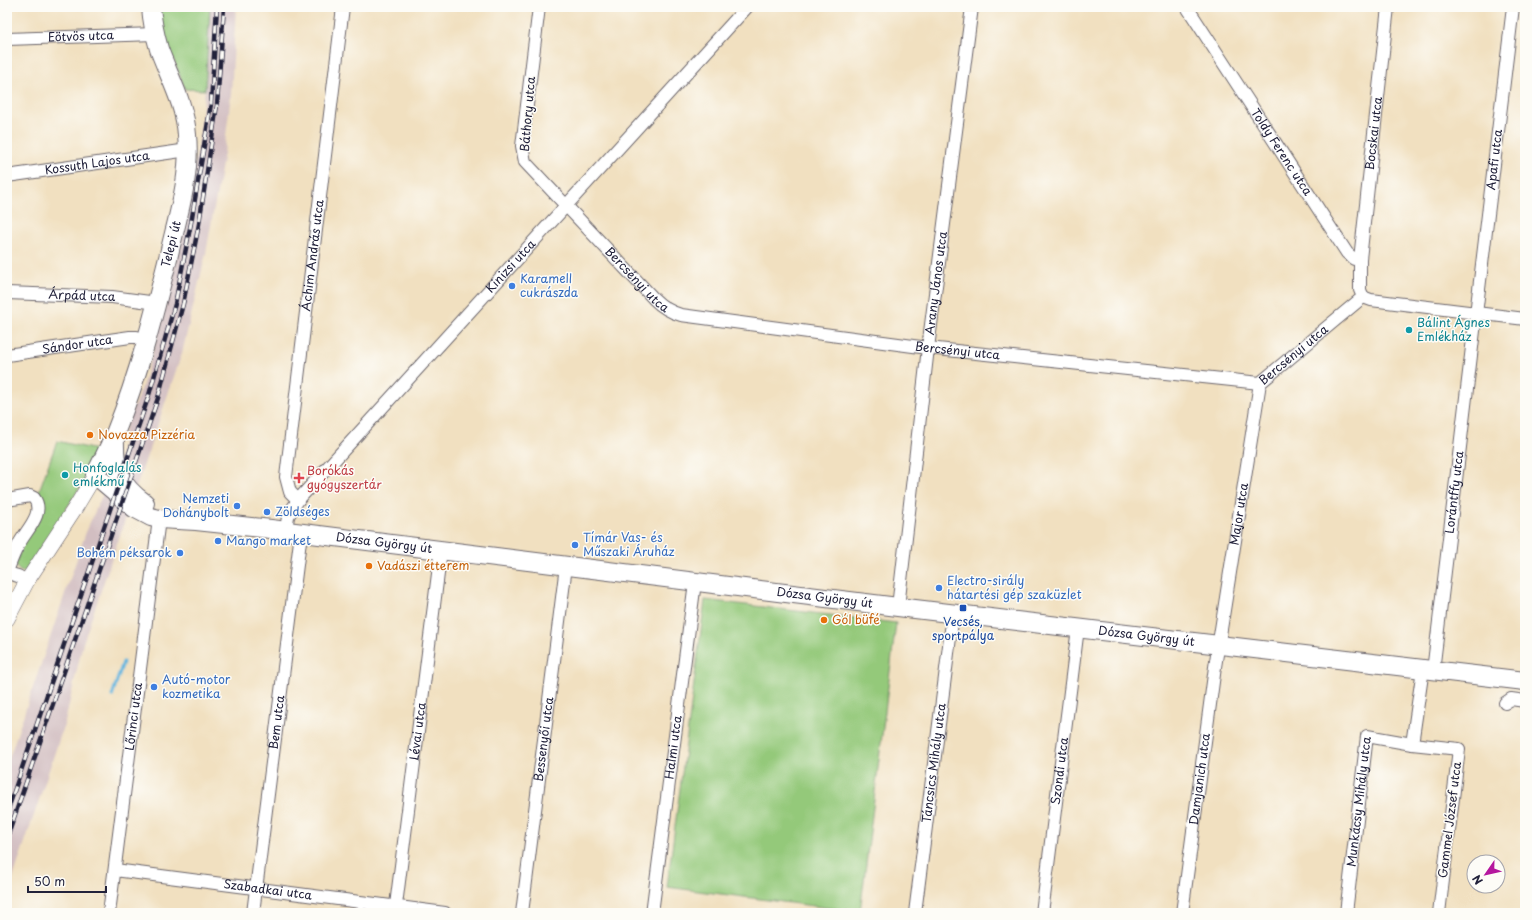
<svg xmlns="http://www.w3.org/2000/svg" width="1532" height="920" viewBox="0 0 1532 920" font-family="'Playpen Sans',sans-serif">
  <style>
    .industrial { fill: #d2bec1 }
    .green { fill: #94c97a; stroke: #5b765a }
    .lines { fill: none; stroke-linecap: round; stroke-linejoin: round }
    .stream { stroke: #63b6df; stroke-width: 3 }
    .minor-casing { stroke: #6a646a; stroke-width: 14 }
    .tertiary-casing { stroke: #6a646a; stroke-width: 16 }
    .secondary-casing { stroke: #6a646a; stroke-width: 20 }
    .minor { stroke: #fff; stroke-width: 12 }
    .tertiary { stroke: #fff; stroke-width: 15 }
    .secondary { stroke: #fff; stroke-width: 18 }
    .rail-casing { stroke: #22223b; stroke-width: 4.5 }
    .rail { stroke: #fdfcf7; stroke-width: 3; stroke-dasharray: 9; stroke-linecap: butt }
    .shop-dot { fill: #3f7fe0; stroke: #fdfcf7; stroke-width: 1.5 }
    .culture-dot { fill: #0f9aa8; stroke: #fdfcf7; stroke-width: 1.5 }
    .food-dot { fill: #e8710a; stroke: #fdfcf7; stroke-width: 1.5 }
    .health-dot { fill: #e0444e; stroke: #fdfcf7; stroke-width: 1.5 }
    .transit-dot { fill: #1a4fb4; stroke: #fdfcf7; stroke-width: 1.5 }
    .labels { text-anchor: middle; stroke-width: 3; stroke-linejoin: round; paint-order: stroke }
    .street-label { font-size: 12px; fill: #22223b; stroke: #fdfcf7 }
    .shop-label { font-size: 12px; fill: #366cbe; stroke: #fdfcf7; text-anchor: start }
    .culture-label { font-size: 12px; fill: #0d838f; stroke: #fdfcf7; text-anchor: start }
    .food-label { font-size: 12px; fill: #c56008; stroke: #fdfcf7; text-anchor: start }
    .health-label { font-size: 12px; fill: #be3a42; stroke: #fdfcf7; text-anchor: start }
    .transit-label { font-size: 12px; fill: #164399; stroke: #fdfcf7 }
  </style>
  <rect width="100%" height="100%" fill="#fdfcf7"/>
  <filter id="ink" filterUnits="userSpaceOnUse"><feTurbulence type="fractalNoise" baseFrequency=".025" numOctaves="2"/><feDisplacementMap in="SourceGraphic" scale="8" xChannelSelector="R" yChannelSelector="G"/><feConvolveMatrix kernelMatrix="1 2 1 2 8 2 1 2 1" color-interpolation-filters="sRGB"/></filter>
  <filter id="wash" filterUnits="userSpaceOnUse"><feTurbulence type="fractalNoise" baseFrequency=".012" numOctaves="4" result="noise"/><feDisplacementMap in="SourceGraphic" scale="16" xChannelSelector="R" yChannelSelector="G"/><feGaussianBlur stdDeviation="0.9" result="paint"/><feColorMatrix in="noise" values="0 0 0 0 0 0 0 0 0 0 0 0 0 0 0 0 0 1.4 0 .05"/><feComposite in="paint" operator="in"/></filter>
  <g filter="url(#wash)">
    <rect width="100%" height="100%" fill="#f1e0c0"/>
    <polygon class="industrial" points="210,7 236,7 231,94 224,153 206,253 182,353 83,643 65,722 7,896 7,764 87,529 121,454 125,428 142,387 162,322 185,218 198,148 205,90"/>
    <g class="green">
      <polygon points="158,7 210,7 205,90 185,89 160,25"/>
      <path d="M57,441L101,451L89,474L25,572C20,572 17,569 15,565L40,498L39,491Z"/>
      <polygon points="705,600 896,623 860,912 667,887"/>
    </g>
    <g class="lines">
      <polyline class="stream" points="112,696 123,662"/>
    </g>
  </g>
  <g filter="url(#ink)">
    <g class="lines">
      <defs>
        <g id="minor">
          <path id="s1" d="M539,7L522,146L525,162L654,299C662,307 670,312 681,315L928,348L1260,383L1363,297"/>
          <path id="s2" d="M1187,7L1347,253L1354,259H1360"/>
          <path id="s3" d="M7,39L155,34"/>
          <path id="s4" d="M7,176L188,150"/>
          <path id="s5" d="M7,293L112,297L157,303"/>
          <path id="s6" d="M1363,297L1360,290V259L1388,7"/>
          <polyline points="1363,297 1371,300 1525,319"/>
          <path id="s7" d="M7,355L130,337H137L147,341"/>
          <path d="M7,500L30,496L34,498C46,514 24,532 18,546C13,554 10,564 7,572"/>
          <path id="s8" d="M298,500L290,492L286,477L343,7"/>
          <path id="s9" d="M286,531L288,516L298,500L747,7"/>
          <polyline points="7,573 18,576 27,581"/>
          <path id="s10" d="M898,607L928,348L972,7"/>
          <path id="s11" d="M1433,671L1513,7"/>
          <polyline points="1505,703 1511,699 1525,701"/>
          <polyline points="1412,744 1423,669"/>
          <path id="s12" d="M115,870L445,913"/>
          <path id="s13" d="M109,913L159,519"/>
          <path id="s14" d="M253,913L301,533"/>
          <path id="s15" d="M395,913L441,550"/>
          <path id="s16" d="M522,913L566,566"/>
          <path id="s17" d="M652,913L695,582"/>
          <path id="s18" d="M915,913L953,614"/>
          <path id="s19" d="M1042,913L1078,628"/>
          <path id="s20" d="M1182,913L1215,667L1260,383"/>
          <path id="s21" d="M1346,913L1367,736L1412,744L1459,749L1439,913"/>
        </g>
        <polyline id="tertiary" points="7,619 27,581 77,505 95,475"/>
        <g id="secondary">
          <path d="M115,437C114,468 118,484 145,503"/>
          <path id="s22" d="M95,475L134,508L151,517L159,519L196,521L271,529L898,607L1525,681"/>
          <path id="s23" d="M95,475C102,461 110,446 116,431C139,374 154,314 169,254C178,215 191,175 187,135C185,104 169,77 159,49C155,35 152,21 151,7"/>
        </g>
      </defs>
      <use href="#minor" class="minor-casing"/>
      <use href="#tertiary" class="tertiary-casing"/>
      <use href="#secondary" class="secondary-casing"/>
      <use href="#minor" class="minor"/>
      <use href="#tertiary" class="tertiary"/>
      <use href="#secondary" class="secondary"/>
      <defs>
        <g id="rail">
          <polyline points="7,812 149,395 175,304 191,223 211,104 217,7"/>
          <polyline points="7,838 158,398 183,304 199,224 217,105 224,7"/>
        </g>
      </defs>
      <use href="#rail" class="rail-casing"/>
      <use href="#rail" class="rail"/>
    </g>
  </g>
  <g class="shop-dot">
    <circle cx="512" cy="286" r="4"/>
    <circle cx="237" cy="506" r="4"/>
    <circle cx="267" cy="512" r="4"/>
    <circle cx="218" cy="541" r="4"/>
    <circle cx="575" cy="545" r="4"/>
    <circle cx="180" cy="553" r="4"/>
    <circle cx="939" cy="588" r="4"/>
    <circle cx="154" cy="687" r="4"/>
  </g>
  <g class="culture-dot">
    <circle cx="1409" cy="330" r="4"/>
    <circle cx="65" cy="475" r="4"/>
  </g>
  <g class="food-dot">
    <circle cx="90" cy="435" r="4"/>
    <circle cx="369" cy="566" r="4"/>
    <circle cx="824" cy="620" r="4"/>
  </g>
  <path class="health-dot" d="M297 472h4v4h4v4h-4v4h-4v-4h-4v-4h4z"/>
  <rect class="transit-dot" x="959" y="604" width="8" height="8" rx="2"/>
  <g class="labels">
    <g class="street-label">
      <text dy="4" stroke="none"><textPath href="#s3" startOffset="74">Eötvös utca</textPath></text>
      <text transform="translate(528 114) rotate(-85)" y="4">Báthory utca</text>
      <text dy="4" stroke="none"><textPath href="#s6" startOffset="165">Bocskai utca</textPath></text>
      <text dy="4" stroke="none"><textPath href="#s2" startOffset="173">Toldy Ferenc utca</textPath></text>
      <text dy="4" stroke="none"><textPath href="#s11" startOffset="515">Apafi utca</textPath></text>
      <text dy="4" stroke="none"><textPath href="#s4" startOffset="91">Kossuth Lajos utca</textPath></text>
      <text dy="4" stroke="none"><textPath href="#s23" startOffset="244">Telepi út</textPath></text>
      <text dy="4" stroke="none"><textPath href="#s8" startOffset="250">Áchim András utca</textPath></text>
      <text dy="4" stroke="none"><textPath href="#s9" startOffset="350">Kinizsi utca</textPath></text>
      <text dy="4" stroke="none"><textPath href="#s1" startOffset="319">Bercsényi utca</textPath></text>
      <text dy="4" stroke="none"><textPath href="#s10" startOffset="326">Arany János utca</textPath></text>
      <text dy="4" stroke="none"><textPath href="#s5" startOffset="75">Árpád utca</textPath></text>
      <text dy="4" stroke="none"><textPath href="#s7" startOffset="71">Sándor utca</textPath></text>
      <text dy="4" stroke="none"><textPath href="#s1" startOffset="655">Bercsényi utca</textPath></text>
      <text dy="4" stroke="none"><textPath href="#s1" startOffset="1003">Bercsényi utca</textPath></text>
      <text dy="4" stroke="none"><textPath href="#s11" startOffset="180">Lorántffy utca</textPath></text>
      <text dy="4" stroke="none"><textPath href="#s20" startOffset="403">Major utca</textPath></text>
      <text dy="4" stroke="none"><textPath href="#s22" startOffset="305">Dózsa György út</textPath></text>
      <text dy="4" stroke="none"><textPath href="#s22" startOffset="749">Dózsa György út</textPath></text>
      <text dy="4" stroke="none"><textPath href="#s22" startOffset="1073">Dózsa György út</textPath></text>
      <text dy="4" stroke="none"><textPath href="#s13" startOffset="198">Lőrinci utca</textPath></text>
      <text dy="4" stroke="none"><textPath href="#s14" startOffset="192">Bem utca</textPath></text>
      <text dy="4" stroke="none"><textPath href="#s15" startOffset="183">Lévai utca</textPath></text>
      <text dy="4" stroke="none"><textPath href="#s16" startOffset="175">Bessenyői utca</textPath></text>
      <text dy="4" stroke="none"><textPath href="#s17" startOffset="167">Halmi utca</textPath></text>
      <text dy="4" stroke="none"><textPath href="#s18" startOffset="151">Táncsics Mihály utca</textPath></text>
      <text dy="4" stroke="none"><textPath href="#s19" startOffset="143">Szondi utca</textPath></text>
      <text dy="4" stroke="none"><textPath href="#s20" startOffset="135">Damjanich utca</textPath></text>
      <text dy="4" stroke="none"><textPath href="#s21" startOffset="112">Munkácsy Mihály utca</textPath></text>
      <text transform="translate(1450 820) rotate(-83)" y="4">Gammel József utca</text>
      <text dy="4" stroke="none"><textPath href="#s12" startOffset="154">Szabadkai utca</textPath></text>
    </g>
    <g class="shop-label">
      <text x="520" y="283">Karamell<tspan x="520" dy="14">cukrászda</tspan></text>
      <text x="229" y="503" text-anchor="end">Nemzeti<tspan x="229" dy="14">Dohánybolt</tspan></text>
      <text x="275" y="516">Zöldséges</text>
      <text x="583" y="542">Tímár Vas- és<tspan x="583" dy="14">Műszaki Áruház</tspan></text>
      <text x="226" y="545">Mango market</text>
      <text x="172" y="557" text-anchor="end">Bohém péksarok</text>
      <text x="947" y="585">Electro-sirály<tspan x="947" dy="14">hátartési gép szaküzlet</tspan></text>
      <text x="162" y="684">Autó-motor<tspan x="162" dy="14">kozmetika</tspan></text>
    </g>
    <g class="culture-label">
      <text x="1417" y="327">Bálint Ágnes<tspan x="1417" dy="14">Emlékház</tspan></text>
      <text x="73" y="472">Honfoglalás<tspan x="73" dy="14">emlékmű</tspan></text>
    </g>
    <g class="food-label">
      <text x="98" y="439">Novazza Pizzéria</text>
      <text x="377" y="570">Vadászi étterem</text>
      <text x="832" y="624">Gól büfé</text>
    </g>
    <g class="health-label">
      <text x="307" y="475">Borókás<tspan x="307" dy="14">gyógyszertár</tspan></text>
    </g>
    <g class="transit-label">
      <text x="963" y="626">Vecsés,<tspan x="963" dy="14">sportpálya</tspan></text>
    </g>
  </g>
  <rect width="1532" height="920" fill="none" stroke="#fdfcf7" stroke-width="24"/>
  <g transform="translate(1486 874) rotate(236)"><circle r="19" fill="#fdfcf7" stroke="#a5a5ac"/>
  <path d="M0-3L7 15L0 10L-7 15Z" fill="#b5179e"/>
  <text y="-6" font-size="11" font-weight="bold" text-anchor="middle" fill="#22223b">N</text>
  </g>
  <path d="M28 886v6h78v-6" fill="none" stroke="#22223b" stroke-width="2"/>
  <text x="34" y="886" font-size="12" fill="#22223b" stroke="#fdfcf7" stroke-width="3" paint-order="stroke">50 m</text>
</svg>
